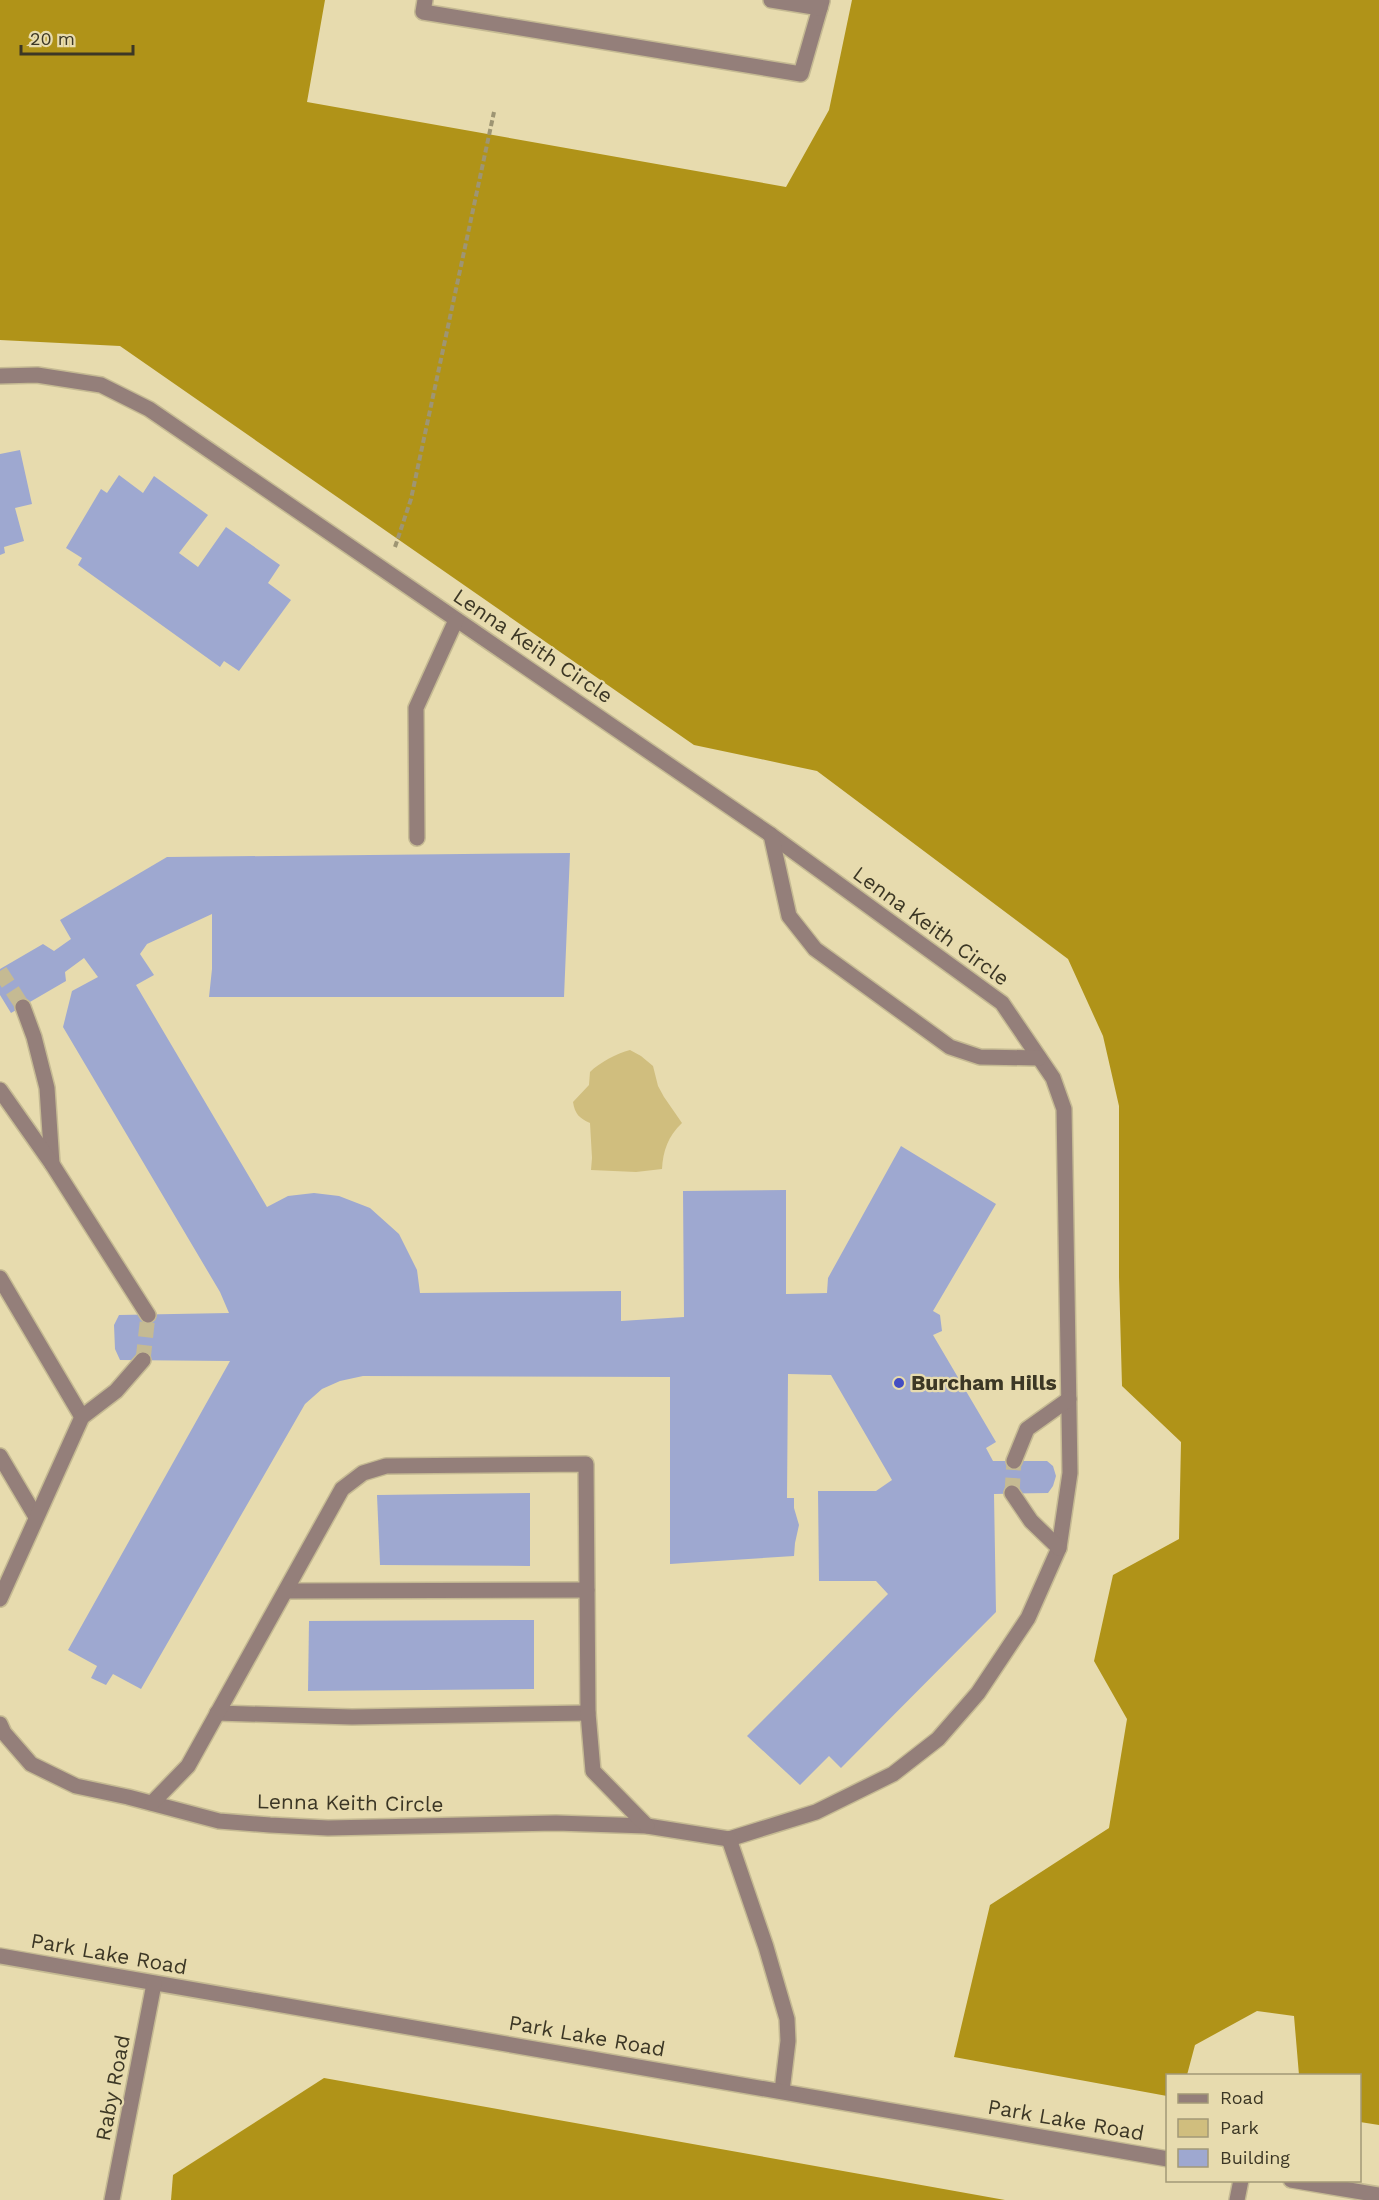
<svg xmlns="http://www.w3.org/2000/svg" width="1379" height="2200" viewBox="0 0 1379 2200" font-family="'Work Sans',sans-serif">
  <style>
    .green { fill: #d0be7e }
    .forest { fill: #b09318 }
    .building { fill: #9ea8d0 }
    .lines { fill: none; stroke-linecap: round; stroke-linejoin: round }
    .minor-tunnel { stroke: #c5ba93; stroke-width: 15; stroke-dasharray: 15 8; stroke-linecap: butt }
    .minor-casing { stroke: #c5ba93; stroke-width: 18 }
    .path { stroke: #9e9573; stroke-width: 4; stroke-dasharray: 6 3; stroke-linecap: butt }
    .minor { stroke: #947f7a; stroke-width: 15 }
    .poi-dot { fill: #444dc2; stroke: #e7dbae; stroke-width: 2 }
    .labels { text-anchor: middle; stroke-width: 4.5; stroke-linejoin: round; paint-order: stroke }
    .street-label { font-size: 21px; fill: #3c3725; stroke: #e7dbae }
    .poi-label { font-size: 21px; font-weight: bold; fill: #3c3725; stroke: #e7dbae; text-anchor: start }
  </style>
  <rect width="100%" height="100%" fill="#e7dbae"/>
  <path class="green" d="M630,1050L641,1056L653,1066L658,1086L664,1097L682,1123C668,1136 663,1151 662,1169L636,1172L591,1170L592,1158L590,1123C579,1118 575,1114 573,1102L589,1085L590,1072C599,1063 617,1053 630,1050Z"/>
  <g class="forest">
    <polygon points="0,0 325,0 307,102 786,187 829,110 852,0 1379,0 1379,2125 1360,2122 1360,2076 1299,2075 1294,2016 1257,2011 1195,2045 1187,2075 1168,2076 1167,2096 954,2057 990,1905 1109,1828 1127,1719 1094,1661 1113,1575 1179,1539 1181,1442 1122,1386 1119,1277 1119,1106 1103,1036 1068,959 817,771 694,745 120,346 0,340"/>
    <polygon points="324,2078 1005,2200 171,2200 173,2175"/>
  </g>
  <g class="building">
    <polygon points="20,450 32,504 15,508 24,541 4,547 5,553 0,555 0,454"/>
    <polygon points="119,475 143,493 154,476 208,515 179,553 198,567 226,527 280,565 268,583 291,600 239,671 224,661 220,667 78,565 82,558 66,548 101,489 107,493"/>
    <polygon points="570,853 564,997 209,997 212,969 212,914 147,944 140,954 154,975 136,985 267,1207 288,1196 314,1193 339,1196 370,1208 399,1234 417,1270 420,1293 621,1291 621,1321 684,1317 683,1191 786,1190 786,1294 827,1293 828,1278 901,1146 996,1204 933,1311 940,1315 942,1331 933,1335 996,1442 986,1448 993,1461 1047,1461 1053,1466 1056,1476 1053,1486 1048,1493 994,1494 996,1612 841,1768 829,1756 800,1785 747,1736 888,1594 876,1581 819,1581 818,1491 876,1491 892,1480 831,1375 788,1374 787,1498 794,1498 794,1508 799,1525 795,1543 794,1556 670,1564 670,1377 363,1376 340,1381 322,1389 305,1404 141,1689 113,1674 106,1685 91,1678 97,1666 68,1650 230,1361 120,1360 115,1349 114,1325 119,1315 229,1313 220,1292 63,1027 72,991 98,977 84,958 65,972 66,981 11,1013 0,995 0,969 43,944 54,951 71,939 60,920 167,857"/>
    <polygon points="530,1493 530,1566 380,1565 377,1495"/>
    <polygon points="534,1620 534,1689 308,1691 309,1621"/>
  </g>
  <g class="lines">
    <g class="minor-tunnel">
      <polyline points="0,971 23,1007"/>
      <polyline points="143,1360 148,1315"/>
      <polyline points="1012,1493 1014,1461"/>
    </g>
    <defs>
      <g id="minor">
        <polyline points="425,0 423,12 801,74 820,8"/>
        <polyline points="771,0 820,8 822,1"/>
        <polyline points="0,376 37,375 101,385 149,409 771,835 1002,1003 1053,1078 1064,1109 1070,1473 1059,1548 1028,1618 978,1693 938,1739 893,1774 816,1812 729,1839 647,1826 556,1823 328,1828 270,1825 219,1821 128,1797 76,1786 31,1764 4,1733 0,1724"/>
        <polyline points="771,835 789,916 815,949 950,1047 980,1057 1039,1058"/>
        <polyline points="417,838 416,708 456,620"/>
        <polyline points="23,1007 34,1037 47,1088 52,1164"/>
        <polyline points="0,1090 52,1164 148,1315"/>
        <polyline points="0,1278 82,1417"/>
        <polyline points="0,1456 36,1517"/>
        <polyline points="1014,1461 1027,1429 1069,1399"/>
        <polyline points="1012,1493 1031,1521 1059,1548"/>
        <polyline points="286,1591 587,1590"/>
        <polyline points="0,1599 82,1417 116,1391 143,1360"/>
        <polyline points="217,1713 352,1717 588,1713"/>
        <polyline points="152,1803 188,1766 342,1489 363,1473 386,1466 586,1464 588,1713 593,1771 647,1826"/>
        <polyline points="729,1839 766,1947 787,2019 788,2041 782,2091"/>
        <polyline points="0,1956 1168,2159"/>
        <polyline points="1291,2180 1379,2195"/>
        <polyline points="112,2200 154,1984"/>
        <polyline points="1237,2200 1241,2180"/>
      </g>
    </defs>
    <use href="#minor" class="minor-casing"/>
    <polyline class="path" points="395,547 411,499 494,112"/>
    <use href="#minor" class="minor"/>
  </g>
  <circle class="poi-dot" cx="899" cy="1383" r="6"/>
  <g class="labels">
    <g class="street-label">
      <text transform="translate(533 646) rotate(34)" y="7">Lenna Keith Circle</text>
      <text transform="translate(931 926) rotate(36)" y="7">Lenna Keith Circle</text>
      <text transform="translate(350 1803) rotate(1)" y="7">Lenna Keith Circle</text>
      <text transform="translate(109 1954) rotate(10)" y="7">Park Lake Road</text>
      <text transform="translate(587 2036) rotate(10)" y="7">Park Lake Road</text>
      <text transform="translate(113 2088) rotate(-79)" y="7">Raby Road</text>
      <text transform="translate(1066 2120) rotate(10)" y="7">Park Lake Road</text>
    </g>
    <g class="poi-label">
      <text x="911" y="1390">Burcham Hills</text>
    </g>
  </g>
  <rect x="1166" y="2074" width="195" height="108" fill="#e7dbae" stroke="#a39977" stroke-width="1.5"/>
  <rect x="1178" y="2094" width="30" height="9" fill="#947f7a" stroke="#a39977" stroke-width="1.5"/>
  <text x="1220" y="2104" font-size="18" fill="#3c3725">Road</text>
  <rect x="1178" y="2119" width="30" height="18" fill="#d0be7e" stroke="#a39977" stroke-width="1.5"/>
  <text x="1220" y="2134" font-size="18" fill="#3c3725">Park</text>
  <rect x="1178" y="2149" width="30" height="18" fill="#9ea8d0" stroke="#a39977" stroke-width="1.5"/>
  <text x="1220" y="2164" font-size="18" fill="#3c3725">Building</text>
  <path d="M21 45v9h112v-9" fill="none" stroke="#3c3725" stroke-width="3"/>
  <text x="30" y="45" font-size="18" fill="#3c3725" stroke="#e7dbae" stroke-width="4.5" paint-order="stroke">20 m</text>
</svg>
